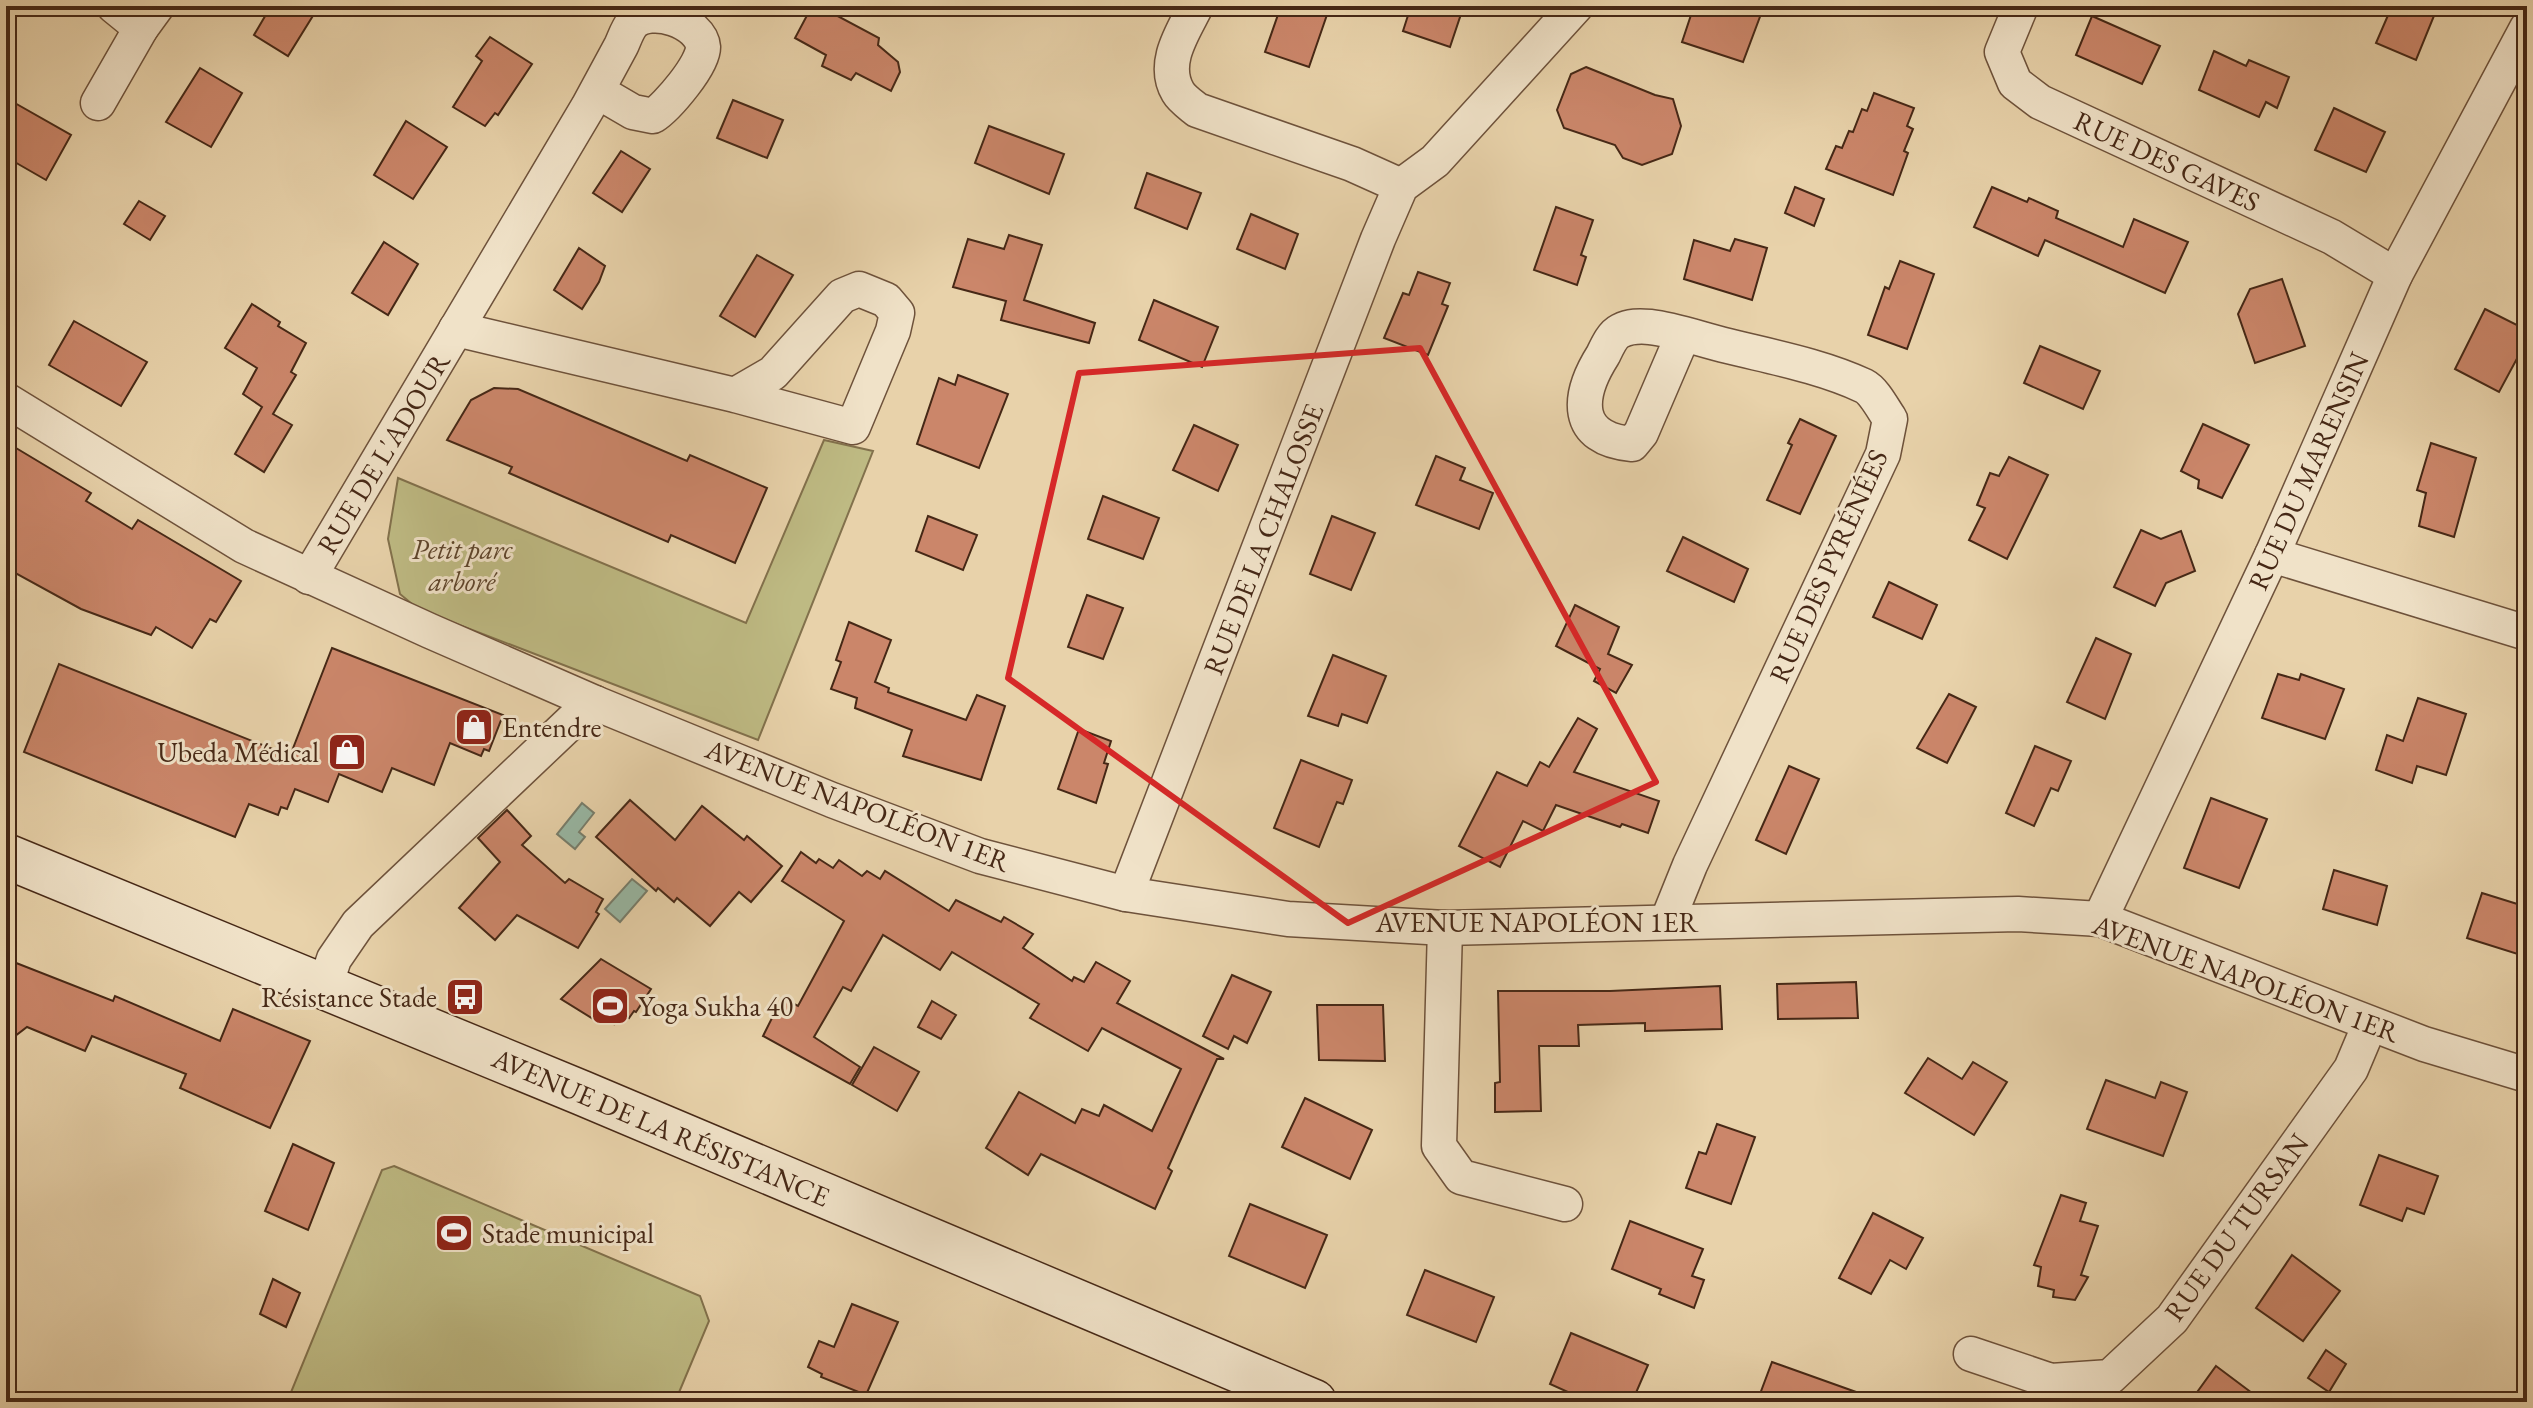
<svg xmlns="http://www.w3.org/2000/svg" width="2533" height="1408" viewBox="0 0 2533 1408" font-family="'EB Garamond',serif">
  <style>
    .green { fill: #beba83; stroke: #82714c; stroke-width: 2 }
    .water { fill: #98b8a5; stroke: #777e6c; stroke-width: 2 }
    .building { fill: #cb866a; stroke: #462816; stroke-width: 2 }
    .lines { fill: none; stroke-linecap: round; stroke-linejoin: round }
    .street-casing { stroke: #6e523b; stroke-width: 37 }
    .secondary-casing { stroke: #462816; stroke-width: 47 }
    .street { stroke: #f0e2c8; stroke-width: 34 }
    .secondary { stroke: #f0e2c8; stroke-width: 44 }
    .marked { fill: none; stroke: #d62828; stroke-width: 6; stroke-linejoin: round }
    .labels { text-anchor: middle; stroke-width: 6; stroke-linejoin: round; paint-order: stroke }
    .street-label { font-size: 28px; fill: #462816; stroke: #f0e2c8 }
    .park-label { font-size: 28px; font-style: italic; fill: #5e452c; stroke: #f0e2c8 }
    .poi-label { font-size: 28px; fill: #462816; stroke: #f0e2c8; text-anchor: start }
  </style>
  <rect width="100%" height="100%" fill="#e8d2aa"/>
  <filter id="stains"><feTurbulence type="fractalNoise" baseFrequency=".0025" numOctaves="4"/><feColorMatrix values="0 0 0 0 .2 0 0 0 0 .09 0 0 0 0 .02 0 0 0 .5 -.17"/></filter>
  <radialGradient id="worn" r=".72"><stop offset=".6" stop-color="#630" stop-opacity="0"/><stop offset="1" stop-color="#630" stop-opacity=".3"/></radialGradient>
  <g class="green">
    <polygon points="824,440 873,451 758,740 418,609 400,594 388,539 398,478 746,623"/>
    <polygon points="394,1166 700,1296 709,1321 675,1402 287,1402 382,1170"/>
  </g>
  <g class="water">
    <polygon points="582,803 594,813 579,832 585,837 575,849 557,834"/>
    <polygon points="632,879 647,891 620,922 605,909"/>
  </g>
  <g class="building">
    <polygon points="271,6 319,6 288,56 254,35"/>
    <polygon points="812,6 819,6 879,38 878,45 898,62 900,72 891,91 856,73 851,80 822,66 826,55 795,38"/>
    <polygon points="1281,6 1330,6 1309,67 1265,52"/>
    <polygon points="1411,6 1438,6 1461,14 1450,47 1403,31"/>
    <polygon points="1694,6 1764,6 1743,62 1682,42"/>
    <polygon points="2392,6 2438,6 2416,60 2376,43"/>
    <polygon points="2092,16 2160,46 2142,84 2076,55"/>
    <polygon points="490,37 532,64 498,115 495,113 485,126 453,107 482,61 476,56"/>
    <polygon points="2214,51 2246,66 2249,60 2289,77 2277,108 2266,102 2259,117 2199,90"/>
    <polygon points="1586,67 1655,95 1673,99 1681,126 1672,154 1642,165 1623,158 1615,145 1564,128 1557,110 1571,74"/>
    <polygon points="200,68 242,93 211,147 166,122"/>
    <polygon points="1874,93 1914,108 1907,126 1913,129 1904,151 1908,153 1893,195 1826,169 1836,146 1842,148 1849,131 1853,132 1862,109 1867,111"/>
    <polygon points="6,98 71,135 46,180 6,157"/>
    <polygon points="733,100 783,120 767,158 717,138"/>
    <polygon points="2334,108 2385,132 2366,172 2315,150"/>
    <polygon points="406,121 447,147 413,199 374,175"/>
    <polygon points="989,126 1064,154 1049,194 975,163"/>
    <polygon points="621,151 650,169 622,212 593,193"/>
    <polygon points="1147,173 1201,193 1187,229 1135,208"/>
    <polygon points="1795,187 1824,199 1814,226 1785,213"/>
    <polygon points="1992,187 2027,202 2029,198 2058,211 2056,218 2123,247 2134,219 2188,242 2165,293 2045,240 2038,256 1974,227"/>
    <polygon points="139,201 165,216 150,240 124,224"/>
    <polygon points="1556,207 1593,220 1581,255 1586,257 1577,285 1534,270"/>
    <polygon points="1251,214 1298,234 1285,269 1237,249"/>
    <polygon points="1009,235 1042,245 1024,300 1095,323 1089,343 1001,320 1006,301 953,287 968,239 1004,249"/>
    <polygon points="1735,239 1767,248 1752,300 1684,279 1694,240 1730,251"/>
    <polygon points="384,242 418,264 388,315 352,293"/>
    <polygon points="579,248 605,266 599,282 582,309 554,290"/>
    <polygon points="757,255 793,275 755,337 720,316"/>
    <polygon points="1900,261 1934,274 1907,349 1868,335 1885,287 1889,289"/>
    <polygon points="1418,272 1450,283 1442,304 1448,306 1428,355 1384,338 1403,293 1409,295"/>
    <polygon points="2282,279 2305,346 2255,363 2238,314 2250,289"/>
    <polygon points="1154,300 1218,327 1202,367 1139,340"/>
    <polygon points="252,304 280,322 278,326 306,343 291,372 296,375 273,414 292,425 264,472 235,454 262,407 243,394 257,368 225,348"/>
    <polygon points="2485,309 2527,330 2527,340 2499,392 2455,369"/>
    <polygon points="74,321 147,362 121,406 49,365"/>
    <polygon points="2040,346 2100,371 2083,409 2024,383"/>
    <polygon points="958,375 1008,394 979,468 917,444 939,378 955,385"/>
    <polygon points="494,388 518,389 687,461 690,455 767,488 735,563 671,535 668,542 509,473 512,467 447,440 471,400"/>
    <polygon points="1800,419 1836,436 1800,514 1767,500 1792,445 1788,443"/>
    <polygon points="2203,424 2249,445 2222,498 2198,488 2199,480 2181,471"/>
    <polygon points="1194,425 1238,445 1218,491 1173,470"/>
    <polygon points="6,442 91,493 86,501 132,529 138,520 241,581 216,622 210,619 192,648 156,627 151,635 81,609 6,568"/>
    <polygon points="2431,443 2476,458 2454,537 2419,526 2426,493 2417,490"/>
    <polygon points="1436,456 1465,468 1460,480 1493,493 1479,529 1416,505"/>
    <polygon points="2009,457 2048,475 2007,559 1969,540 1985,508 1977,505 1990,473 1999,476"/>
    <polygon points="1103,496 1159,518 1143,559 1088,539"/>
    <polygon points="928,516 977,535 963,570 916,551"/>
    <polygon points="1332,516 1375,533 1351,590 1310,574"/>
    <polygon points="2141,530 2161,539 2181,531 2195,571 2166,583 2155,606 2114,587"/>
    <polygon points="1683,537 1748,569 1734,602 1667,571"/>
    <polygon points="1889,582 1937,605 1922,639 1873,617"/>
    <polygon points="1087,595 1123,608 1103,659 1068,647"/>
    <polygon points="1575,605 1619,627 1608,654 1632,665 1616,693 1594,681 1600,669 1556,646"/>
    <polygon points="849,622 891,640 875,682 889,688 888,692 966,720 977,695 1005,706 981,780 903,756 912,730 855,708 857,698 831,689 841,662 836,660"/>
    <polygon points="2096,638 2131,654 2105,719 2067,702"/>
    <polygon points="332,648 503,715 489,751 484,749 481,756 450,743 434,785 392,768 382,792 339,774 328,802 295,789 287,809 281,807 278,815 249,804 235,837 24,752 59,664 290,756"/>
    <polygon points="1333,655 1386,676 1367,723 1342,714 1338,726 1308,716"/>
    <polygon points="2278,674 2299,680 2301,674 2344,689 2325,739 2262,718"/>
    <polygon points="1949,694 1976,707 1947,763 1917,748"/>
    <polygon points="2418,698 2466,714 2446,775 2417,766 2412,783 2376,770 2387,735 2403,741"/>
    <polygon points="1578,718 1597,729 1574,772 1659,801 1648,833 1622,824 1620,827 1556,805 1543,831 1523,821 1500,867 1459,846 1497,772 1527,786 1540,762 1549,767"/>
    <polygon points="1079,729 1111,741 1104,763 1108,764 1096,803 1058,789"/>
    <polygon points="2035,746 2071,761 2058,791 2051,788 2034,826 2006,813"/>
    <polygon points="1301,760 1352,780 1343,804 1337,802 1319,847 1274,828"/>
    <polygon points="1789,766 1819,779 1786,854 1756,840"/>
    <polygon points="2211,798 2267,819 2239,888 2184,868"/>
    <polygon points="630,800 675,840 702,806 744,840 747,836 782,866 751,902 739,892 710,926 677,898 674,902 658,888 656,891 596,837"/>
    <polygon points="507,810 531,836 522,845 565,883 569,879 603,899 596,912 599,914 578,948 517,915 495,940 459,908 500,862 478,838"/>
    <polygon points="801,852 816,863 819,859 833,868 839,860 862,876 867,871 880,879 885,871 949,911 956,900 1001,922 1004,917 1033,934 1023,948 1072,981 1074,977 1084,982 1096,962 1130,981 1117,1003 1224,1059 1217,1059 1196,1105 1168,1168 1172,1171 1155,1209 1041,1154 1028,1175 986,1148 1019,1092 1075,1123 1082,1109 1099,1116 1104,1105 1152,1131 1181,1069 1102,1028 1088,1051 1030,1018 1039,1004 952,952 940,970 883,935 851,991 843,987 814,1037 860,1067 850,1084 763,1036 782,998 798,1006 844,921 782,881"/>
    <polygon points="2334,870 2387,886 2377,925 2323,909"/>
    <polygon points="2482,893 2527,907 2527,957 2467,938"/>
    <polygon points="6,959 113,1001 115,996 220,1041 233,1009 310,1041 270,1128 180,1088 186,1074 92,1036 85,1051 27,1027 6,1043"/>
    <polygon points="601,959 651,989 636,1012 634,1011 629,1018 621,1012 614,1024 601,1016 598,1022 561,999"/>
    <polygon points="1232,975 1271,992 1247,1043 1234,1036 1228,1049 1203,1036"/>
    <polygon points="1856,982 1858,1018 1778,1019 1777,984"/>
    <polygon points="1720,986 1722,1029 1645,1031 1645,1023 1578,1025 1579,1046 1539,1046 1541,1111 1495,1112 1495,1083 1500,1082 1498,991 1610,991"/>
    <polygon points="932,1001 956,1015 941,1039 918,1027"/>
    <polygon points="1317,1005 1383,1005 1385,1061 1319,1060"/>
    <polygon points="874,1047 919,1072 897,1111 852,1085"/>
    <polygon points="1928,1058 1962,1079 1973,1062 2007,1082 1974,1135 1905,1093"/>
    <polygon points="2106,1080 2155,1098 2161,1082 2187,1092 2163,1156 2087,1129"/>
    <polygon points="1305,1098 1372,1130 1350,1179 1282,1147"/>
    <polygon points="1717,1124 1755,1137 1731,1204 1686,1188 1699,1152 1706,1154"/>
    <polygon points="293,1144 334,1163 308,1230 265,1211"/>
    <polygon points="2379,1155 2438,1176 2424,1214 2407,1208 2402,1221 2360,1205"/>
    <polygon points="2061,1195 2086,1203 2080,1221 2098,1226 2081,1275 2088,1277 2075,1300 2053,1297 2054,1290 2038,1286 2041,1267 2034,1265"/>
    <polygon points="1250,1204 1327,1235 1305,1288 1229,1256"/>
    <polygon points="1873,1213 1923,1238 1906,1269 1890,1260 1871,1294 1839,1278"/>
    <polygon points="1630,1221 1703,1249 1692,1276 1704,1280 1694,1308 1659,1294 1661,1289 1612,1269"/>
    <polygon points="2292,1255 2340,1291 2303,1341 2256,1308"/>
    <polygon points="1425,1270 1494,1297 1476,1342 1407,1315"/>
    <polygon points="273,1279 300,1293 286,1327 260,1314"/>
    <polygon points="852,1304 898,1322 866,1395 821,1377 822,1374 808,1367 819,1341 834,1347"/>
    <polygon points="1571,1333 1648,1365 1632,1402 1590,1402 1550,1384"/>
    <polygon points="2326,1350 2346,1364 2329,1392 2308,1378"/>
    <polygon points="1772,1362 1873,1398 1873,1402 1757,1402"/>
    <polygon points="2216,1366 2264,1402 2190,1402"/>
  </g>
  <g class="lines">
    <defs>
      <g id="street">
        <polyline points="114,6 141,28"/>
        <path d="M1196,6C1183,32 1161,63 1178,92C1182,99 1191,105 1197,110L1352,164L1401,186"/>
        <polyline points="2021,6 2002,52 2015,83 2040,102 2332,237 2395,275"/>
        <polyline points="98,103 141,28 157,6"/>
        <polyline points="456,329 735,395 853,427 893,331 897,313 886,300 859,289 842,296 773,373 735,395"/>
        <polyline points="6,400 244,546 430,631 595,703 832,800 980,856 1126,894 1288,919 1445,928 2018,914 2100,919 2424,1044 2527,1075"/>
        <polyline points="2272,555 2527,633"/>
        <path d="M309,577L588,107C599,87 610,66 621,46C624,40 627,30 632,24C650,4 701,22 703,47C704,64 667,107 653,116L633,112L597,91"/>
        <polyline points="1126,894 1378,239 1401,186 1435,161 1576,6"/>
        <polyline points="2100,919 2272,555 2395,275 2527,28"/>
        <path d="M1667,922L1690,865L1883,454L1890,419C1883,409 1874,391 1864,386C1821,366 1772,357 1728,346C1702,340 1676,330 1650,327C1639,326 1630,326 1620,331C1612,335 1607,347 1603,355C1577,396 1573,439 1632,444L1641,433L1683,335"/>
        <polyline points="1445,928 1439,1146 1461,1177 1565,1204"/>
        <polyline points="325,986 334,959 358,924 574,719 595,703"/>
        <polyline points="1971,1354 2051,1381 2110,1377 2172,1319 2351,1069 2370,1024"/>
      </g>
      <polyline id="secondary" points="6,856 582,1093 1314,1402"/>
    </defs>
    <use href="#street" class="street-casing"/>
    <use href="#secondary" class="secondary-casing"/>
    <use href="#street" class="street"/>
    <use href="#secondary" class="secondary"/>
  </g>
  <path class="marked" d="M1420,348L1656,782L1348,923L1008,678L1079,373Z"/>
  <defs>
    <symbol id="shop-square" viewBox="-11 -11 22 22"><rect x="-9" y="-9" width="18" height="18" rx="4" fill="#8f2418" stroke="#f0e2c8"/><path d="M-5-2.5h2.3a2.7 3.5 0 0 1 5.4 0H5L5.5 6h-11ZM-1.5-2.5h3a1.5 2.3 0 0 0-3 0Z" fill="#fff"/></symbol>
    <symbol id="bus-square" viewBox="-11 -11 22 22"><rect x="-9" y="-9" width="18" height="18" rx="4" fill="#8f2418" stroke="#f0e2c8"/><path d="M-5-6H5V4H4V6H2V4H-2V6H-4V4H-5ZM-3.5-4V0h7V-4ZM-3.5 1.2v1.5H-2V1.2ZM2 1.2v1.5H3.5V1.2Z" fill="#fff"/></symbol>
    <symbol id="stadium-square" viewBox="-11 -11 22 22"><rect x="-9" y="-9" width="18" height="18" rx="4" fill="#8f2418" stroke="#f0e2c8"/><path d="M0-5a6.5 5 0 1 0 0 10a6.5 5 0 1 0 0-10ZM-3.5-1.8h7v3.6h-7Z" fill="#fff"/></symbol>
  </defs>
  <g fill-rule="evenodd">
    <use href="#shop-square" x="452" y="705" width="44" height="44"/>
    <use href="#shop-square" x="325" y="730" width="44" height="44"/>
    <use href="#bus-square" x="443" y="975" width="44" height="44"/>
    <use href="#stadium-square" x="588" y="984" width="44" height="44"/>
    <use href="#stadium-square" x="432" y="1211" width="44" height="44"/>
  </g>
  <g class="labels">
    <g class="street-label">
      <text transform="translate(2167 161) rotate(25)" y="10">RUE DES GAVES</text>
      <text transform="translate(383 453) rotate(-59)" y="10">RUE DE L'ADOUR</text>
      <text transform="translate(2308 471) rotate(-66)" y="10">RUE DU MARENSIN</text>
      <text transform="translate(1263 539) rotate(-69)" y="10">RUE DE LA CHALOSSE</text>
      <text transform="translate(1828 566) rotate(-66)" y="10">RUE DES PYRÉNÉES</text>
      <text transform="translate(858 805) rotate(21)" y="10">AVENUE NAPOLÉON 1ER</text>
      <text x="1537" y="932">AVENUE NAPOLÉON 1ER</text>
      <text transform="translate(2246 978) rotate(20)" y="10">AVENUE NAPOLÉON 1ER</text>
      <text transform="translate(661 1127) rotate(23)" y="10">AVENUE DE LA RÉSISTANCE</text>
      <text transform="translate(2236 1227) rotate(-54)" y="10">RUE DU TURSAN</text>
    </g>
    <g class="park-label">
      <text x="462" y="559">Petit parc<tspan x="462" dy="32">arboré</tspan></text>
    </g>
    <g class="poi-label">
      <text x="502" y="737">Entendre</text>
      <text x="319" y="762" text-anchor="end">Ubeda Médical</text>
      <text x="437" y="1007" text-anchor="end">Résistance Stade</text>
      <text x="638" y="1016">Yoga Sukha 40</text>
      <text x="482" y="1243">Stade municipal</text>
    </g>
  </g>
  <rect width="2533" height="1408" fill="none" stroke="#e8d2aa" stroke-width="32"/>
  <rect x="8" y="8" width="2517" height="1392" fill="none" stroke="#462816" stroke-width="4"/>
  <rect x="16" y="16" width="2501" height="1376" fill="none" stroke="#462816" stroke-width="2"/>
  <rect width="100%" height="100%" filter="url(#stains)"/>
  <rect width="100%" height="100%" fill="url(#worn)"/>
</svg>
